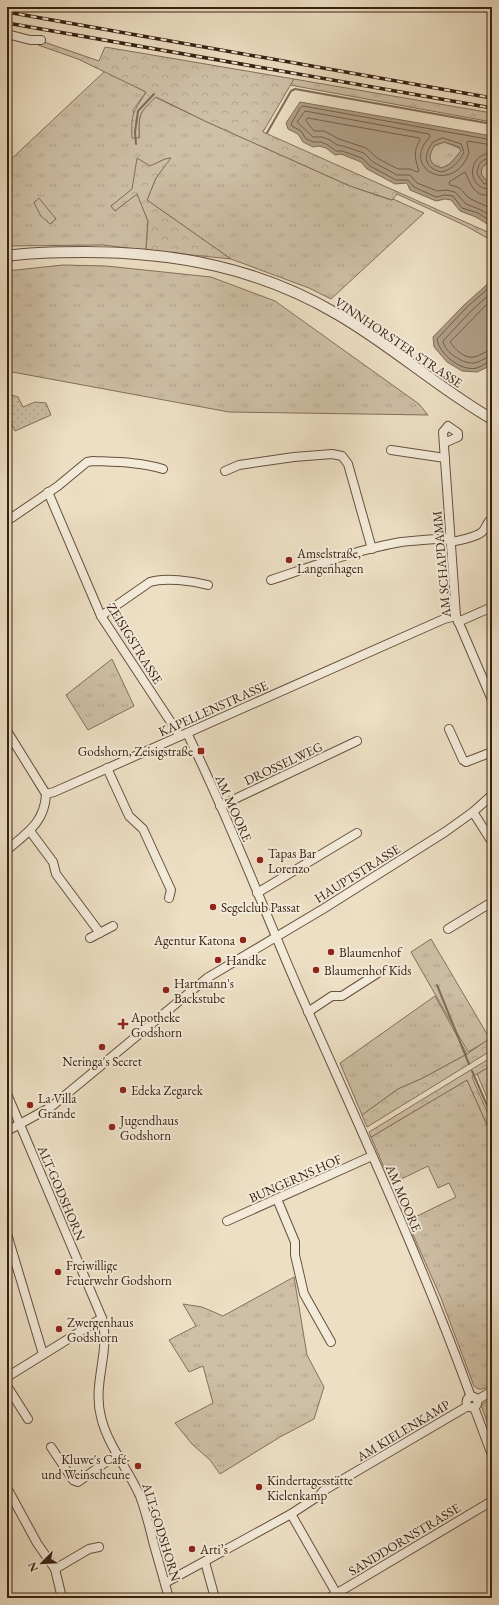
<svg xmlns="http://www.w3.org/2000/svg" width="499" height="1605" viewBox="0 0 499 1605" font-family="'EB Garamond',serif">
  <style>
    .grass { fill: url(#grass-tufts); stroke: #84705c; fill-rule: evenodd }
    .forest { fill: url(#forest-crowns); stroke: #84705c }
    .park { fill: url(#park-dots); stroke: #84705c }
    .water { fill: #b09e87; stroke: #806c58; fill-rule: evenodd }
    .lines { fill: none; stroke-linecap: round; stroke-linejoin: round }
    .shore { stroke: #745f4c; stroke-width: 1 }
    .stream { stroke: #806c58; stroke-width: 2 }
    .minor-casing { stroke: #66503e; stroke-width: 10 }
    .tertiary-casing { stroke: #66503e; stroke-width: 12 }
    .minor { stroke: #f3ead9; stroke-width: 8 }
    .tertiary { stroke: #f3ead9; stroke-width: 10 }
    .rail-casing { stroke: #392011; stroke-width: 3.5 }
    .rail { stroke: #f3ead9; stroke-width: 2; stroke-dasharray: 6; stroke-linecap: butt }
    .poi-dot { fill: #8f2418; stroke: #f3ead9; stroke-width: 1.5 }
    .labels { text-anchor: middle; stroke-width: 4; stroke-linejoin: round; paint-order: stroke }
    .street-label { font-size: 13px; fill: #392011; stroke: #f3ead9 }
    .poi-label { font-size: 13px; fill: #392011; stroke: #f3ead9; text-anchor: start }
  </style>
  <defs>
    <pattern id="grass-tufts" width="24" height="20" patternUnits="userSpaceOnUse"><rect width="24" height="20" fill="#cebfa6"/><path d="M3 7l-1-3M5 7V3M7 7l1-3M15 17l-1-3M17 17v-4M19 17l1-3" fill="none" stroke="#b2a48e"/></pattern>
    <pattern id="forest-crowns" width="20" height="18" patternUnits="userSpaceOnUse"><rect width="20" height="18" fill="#cebfa6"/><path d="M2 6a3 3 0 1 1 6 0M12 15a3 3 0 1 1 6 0" fill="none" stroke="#b2a48e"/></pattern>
    <pattern id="park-dots" width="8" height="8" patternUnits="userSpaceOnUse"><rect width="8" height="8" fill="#cebfa6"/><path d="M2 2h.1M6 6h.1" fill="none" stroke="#b2a48e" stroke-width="1.8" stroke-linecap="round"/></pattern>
  </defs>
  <rect width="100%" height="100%" fill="#eddfc4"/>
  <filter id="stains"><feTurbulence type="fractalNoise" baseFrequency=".005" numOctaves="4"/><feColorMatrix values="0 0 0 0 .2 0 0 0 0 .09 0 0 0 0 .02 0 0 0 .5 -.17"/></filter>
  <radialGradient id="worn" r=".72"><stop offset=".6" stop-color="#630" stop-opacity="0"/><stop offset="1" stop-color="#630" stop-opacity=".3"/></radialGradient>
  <g class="grass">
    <path d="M105,71L146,92L133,110L139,138C139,114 138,114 155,97L207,122L350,186L391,200L393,199L424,213L331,299L309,288L231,259L147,200L156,178L170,158C152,161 145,175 134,187C127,194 119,200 111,206L115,211L137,193L148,221L146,250L102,245L7,246V163ZM39,199L56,219L50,224L34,202Z"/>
    <polygon points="294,79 492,113 492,122 290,85"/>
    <path d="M444,142L459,148L461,151L450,164L442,168C427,164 428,155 435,145Z"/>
    <path d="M492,161V179L487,181L481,174C482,165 484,164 492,161Z"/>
    <polygon points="63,265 106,266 211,277 275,301 419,404 428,415 229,412 7,371 7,271"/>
    <polygon points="112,659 134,706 88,730 66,695"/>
    <polygon points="431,939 490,1039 468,1052 411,952"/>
    <polygon points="435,996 467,1054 423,1078 398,1089 362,1115 340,1063"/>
    <polygon points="492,1065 492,1109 477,1074"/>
    <path d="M467,1080L492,1136V1384C485,1388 481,1392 474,1386L441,1298L407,1221L456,1197L449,1183L438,1188L428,1166L391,1184L371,1137Z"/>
    <polygon points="294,1277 307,1355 324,1387 314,1419 280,1437 220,1474 210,1460 192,1444 175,1423 213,1403 203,1366 189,1372 169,1340 196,1326 183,1304 202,1307 223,1316"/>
    <polygon points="492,1398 492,1435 481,1405"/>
  </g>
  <g class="forest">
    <path d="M41,41L99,61L105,47L294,79L263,132L492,234L489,239L466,226L397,194L392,200L350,186L207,122L156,97C138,114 139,114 139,138H132C131,111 133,114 146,92L78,59L38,45Z"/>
    <polygon points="137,158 150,166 165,159 171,158 156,178 147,200 231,259 146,250 148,221 137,194 115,211 111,206 132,189"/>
    <polygon points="39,198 56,219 50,224 41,216 34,203"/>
    <polygon points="492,1037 492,1050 367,1127 362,1115 398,1089 423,1078 467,1054"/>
    <polygon points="492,1057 492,1065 472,1077 492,1123 492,1136 467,1080 371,1137 369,1132"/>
  </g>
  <polygon class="park" points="12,395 18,397 23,407 35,402 46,403 51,415 15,431 7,414 7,396"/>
  <g class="water">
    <path d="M300,102L492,136V161C484,164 482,165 481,174L486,180L492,179V227L476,217L460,211L451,200L445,199L436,201L410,190L407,183L395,184L367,169L361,162L341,154L335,155L326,148L319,146L313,147L303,142L298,134L288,129L286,123ZM445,142L459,147L461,151L450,164L442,168C427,164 428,155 435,145Z"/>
    <polygon points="492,280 492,365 477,372 462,371 447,362 434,347 433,337 464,305"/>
  </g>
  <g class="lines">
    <g class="shore">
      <path d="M308,118L419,138L420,140C413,151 415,159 419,171L417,172L410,169H398L377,158L366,148L339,139L324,131H314L306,121Z"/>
      <path d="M443,138L461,144L464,152C460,161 452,170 441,172C423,167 423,155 433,142Z"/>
      <polyline points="492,140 303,106 300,108 291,124 292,126 301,131 306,139 313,142 321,142 328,145 336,151 342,151 362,158 370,166 396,180 408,180 414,187 436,197 445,195 453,196 462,208 478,213 492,222"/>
      <path d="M492,145L468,141L467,143L469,153C453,197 399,168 430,137L429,134L305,111L297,122L313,137H322L330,140L337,145L343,146L364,153L373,162L397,175H410L417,183L437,191L446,190L455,192L466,204L479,209L492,216"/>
      <path d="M492,153C463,154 469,194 492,188"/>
      <path d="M492,158C481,159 478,163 477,174L484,184L492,183"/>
      <path d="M492,195C474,198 471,184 465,172L449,182L450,185C464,187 462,194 471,199C478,203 485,205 492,209"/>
      <path d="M492,285L467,307L437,339C439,354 461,372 477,368C483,366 486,362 492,361"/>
      <path d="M492,292L471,311L443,341C445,353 463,364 474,363C481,362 485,357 492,356"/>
      <path d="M492,299L450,342C455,349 464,359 474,357C480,356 485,351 492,350"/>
    </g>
    <g class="stream">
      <polyline points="267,133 291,91 295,89 492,124"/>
      <polyline points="136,144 135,132 138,111 154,94"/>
      <polyline points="437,985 469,1064"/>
      <polyline points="472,1071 492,1117"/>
    </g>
    <defs>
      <g id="minor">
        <polyline points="7,34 30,40 41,40"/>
        <polyline points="444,443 458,437 458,433 448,426 443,432 456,616 492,700"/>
        <polyline points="391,450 445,458"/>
        <polyline points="225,471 239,465 294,457 332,454 342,456 348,464 372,549"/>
        <polyline points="48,492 101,616 180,736"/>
        <path d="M7,521L58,486L87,462L93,461C116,462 141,462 163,469"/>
        <path d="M450,542C458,541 476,537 482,532C487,528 486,522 492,519"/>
        <path d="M271,580C313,566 356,550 401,542C417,540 434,539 450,538"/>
        <path d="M101,616L150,582C164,577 193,581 208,585"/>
        <polyline points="458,622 492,607"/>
        <polyline points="449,729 463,760 466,762 492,752"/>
        <polyline points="7,731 46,794"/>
        <path d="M187,733C229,818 262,906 300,993C359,1126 421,1259 471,1397"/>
        <polyline points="107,768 129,816 143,829 171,890 169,898"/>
        <polyline points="46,794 54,792 444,619 456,616"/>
        <polyline points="220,806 357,741"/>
        <polyline points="473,812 492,842"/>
        <polyline points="30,831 53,862 56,874 100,933"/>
        <path d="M7,850C27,833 45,822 46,794"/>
        <polyline points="257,893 357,833"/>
        <polyline points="448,929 492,902"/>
        <polyline points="90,938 113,926"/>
        <polyline points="308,1012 332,996 342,996 378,973"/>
        <path d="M7,1094L102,1318C111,1351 92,1383 101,1417C108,1446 128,1469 140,1496C146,1512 150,1529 154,1545C159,1563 164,1580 169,1598"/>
        <polyline points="7,1131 51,1107 207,978 323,909 445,832 473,812 492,795"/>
        <polyline points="277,1199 295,1242 295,1255 304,1294 331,1342"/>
        <polyline points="227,1221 372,1156"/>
        <polyline points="7,1234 43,1354"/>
        <polyline points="7,1377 102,1318"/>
        <polyline points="7,1386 28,1419"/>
        <circle cx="472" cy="1402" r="5.5"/>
        <polyline points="477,1400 492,1391"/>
        <polyline points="474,1407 492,1455"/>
        <polyline points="51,1447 73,1480 78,1482 117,1454"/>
        <polyline points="7,1488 37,1543 55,1569 62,1598"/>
        <polyline points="291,1514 339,1598"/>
        <polyline points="205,1562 215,1598"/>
        <polyline points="55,1569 89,1549 99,1547"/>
        <polyline points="165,1583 291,1514 320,1495 323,1491 468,1406"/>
        <polyline points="329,1598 492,1501"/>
      </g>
      <path id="tertiary" d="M7,256C33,252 59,252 85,252C175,252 259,268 337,314C391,345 438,388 492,419"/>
    </defs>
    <use href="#minor" class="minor-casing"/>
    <use href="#tertiary" class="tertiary-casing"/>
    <use href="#minor" class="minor"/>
    <use href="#tertiary" class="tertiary"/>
    <defs>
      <g id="rail">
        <polyline points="7,12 492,98"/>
        <polyline points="7,23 492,108"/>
      </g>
    </defs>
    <use href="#rail" class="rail-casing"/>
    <use href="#rail" class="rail"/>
  </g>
  <g class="poi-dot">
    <circle cx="289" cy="560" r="4"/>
    <rect x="197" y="747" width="8" height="8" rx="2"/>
    <circle cx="260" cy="860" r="4"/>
    <circle cx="213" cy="907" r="4"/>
    <circle cx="243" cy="940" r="4"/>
    <circle cx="331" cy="952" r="4"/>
    <circle cx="218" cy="960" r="4"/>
    <circle cx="316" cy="970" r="4"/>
    <circle cx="166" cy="990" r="4"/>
    <path d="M121 1018h4v4h4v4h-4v4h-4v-4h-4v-4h4z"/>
    <circle cx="102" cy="1047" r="4"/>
    <circle cx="123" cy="1090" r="4"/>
    <circle cx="30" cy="1105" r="4"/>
    <circle cx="112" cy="1127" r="4"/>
    <circle cx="58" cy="1272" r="4"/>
    <circle cx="59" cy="1329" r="4"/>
    <circle cx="138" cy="1466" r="4"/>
    <circle cx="259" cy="1487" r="4"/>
    <circle cx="192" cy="1549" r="4"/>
  </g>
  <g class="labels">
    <g class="street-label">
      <text transform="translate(399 342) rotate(34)" y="5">VINNHORSTER STRASSE</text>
      <text transform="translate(441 564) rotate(-95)" y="5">AM SCHAPDAMM</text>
      <text transform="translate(135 643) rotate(58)" y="5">ZEISIGSTRASSE</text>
      <text transform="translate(213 708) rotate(-24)" y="5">KAPELLENSTRASSE</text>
      <text transform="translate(283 763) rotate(-25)" y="5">DROSSELWEG</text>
      <text transform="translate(234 808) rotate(66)" y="5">AM MOORE</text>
      <text transform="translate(357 873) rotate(-32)" y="5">HAUPTSTRASSE</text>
      <text transform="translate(295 1178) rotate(-24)" y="5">BUNGERNS HOF</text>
      <text transform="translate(62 1193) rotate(67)" y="5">ALT-GODSHORN</text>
      <text transform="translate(404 1198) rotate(67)" y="5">AM MOORE</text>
      <text transform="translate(403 1430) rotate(-31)" y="5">AM KIELENKAMP</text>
      <text transform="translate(162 1532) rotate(73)" y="5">ALT-GODSHORN</text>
      <text transform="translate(404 1539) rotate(-31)" y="5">SANDDORNSTRASSE</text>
    </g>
    <g class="poi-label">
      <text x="297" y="558">Amselstraße,<tspan x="297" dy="15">Langenhagen</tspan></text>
      <text x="193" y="756" text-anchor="end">Godshorn, Zeisigstraße</text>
      <text x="268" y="858">Tapas Bar<tspan x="268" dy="15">Lorenzo</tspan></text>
      <text x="221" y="912">Segelclub Passat</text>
      <text x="235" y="945" text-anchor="end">Agentur Katona</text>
      <text x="339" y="957">Blaumenhof</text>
      <text x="226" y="965">Handke</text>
      <text x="324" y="975">Blaumenhof Kids</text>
      <text x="174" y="988">Hartmann's<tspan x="174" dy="15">Backstube</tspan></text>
      <text x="131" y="1022">Apotheke<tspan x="131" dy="15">Godshorn</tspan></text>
      <text x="102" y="1066" text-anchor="middle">Neringa's Secret</text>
      <text x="131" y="1095">Edeka Zegarek</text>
      <text x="38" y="1103">La Villa<tspan x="38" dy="15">Grande</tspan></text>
      <text x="120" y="1125">Jugendhaus<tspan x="120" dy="15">Godshorn</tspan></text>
      <text x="66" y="1270">Freiwillige<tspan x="66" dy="15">Feuerwehr Godshorn</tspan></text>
      <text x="67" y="1327">Zwergenhaus<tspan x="67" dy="15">Godshorn</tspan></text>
      <text x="130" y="1464" text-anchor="end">Kluwe's Café-<tspan x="130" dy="15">und Weinscheune</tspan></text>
      <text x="267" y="1485">Kindertagesstätte<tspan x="267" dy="15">Kielenkamp</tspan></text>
      <text x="200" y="1554">Arti’s</text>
    </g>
  </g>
  <rect width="499" height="1605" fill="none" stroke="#eddfc4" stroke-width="24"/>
  <rect x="8" y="8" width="483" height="1589" fill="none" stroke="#392011" stroke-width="2"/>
  <rect x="12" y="12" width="475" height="1581" fill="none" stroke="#392011"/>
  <g transform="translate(42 1563) rotate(246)" stroke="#f3ead9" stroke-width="3" paint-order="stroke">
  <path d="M0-3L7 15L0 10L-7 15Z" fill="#392011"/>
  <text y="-6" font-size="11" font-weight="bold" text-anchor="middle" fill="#392011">N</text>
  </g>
  <rect width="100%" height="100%" filter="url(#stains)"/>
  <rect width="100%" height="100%" fill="url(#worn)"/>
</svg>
